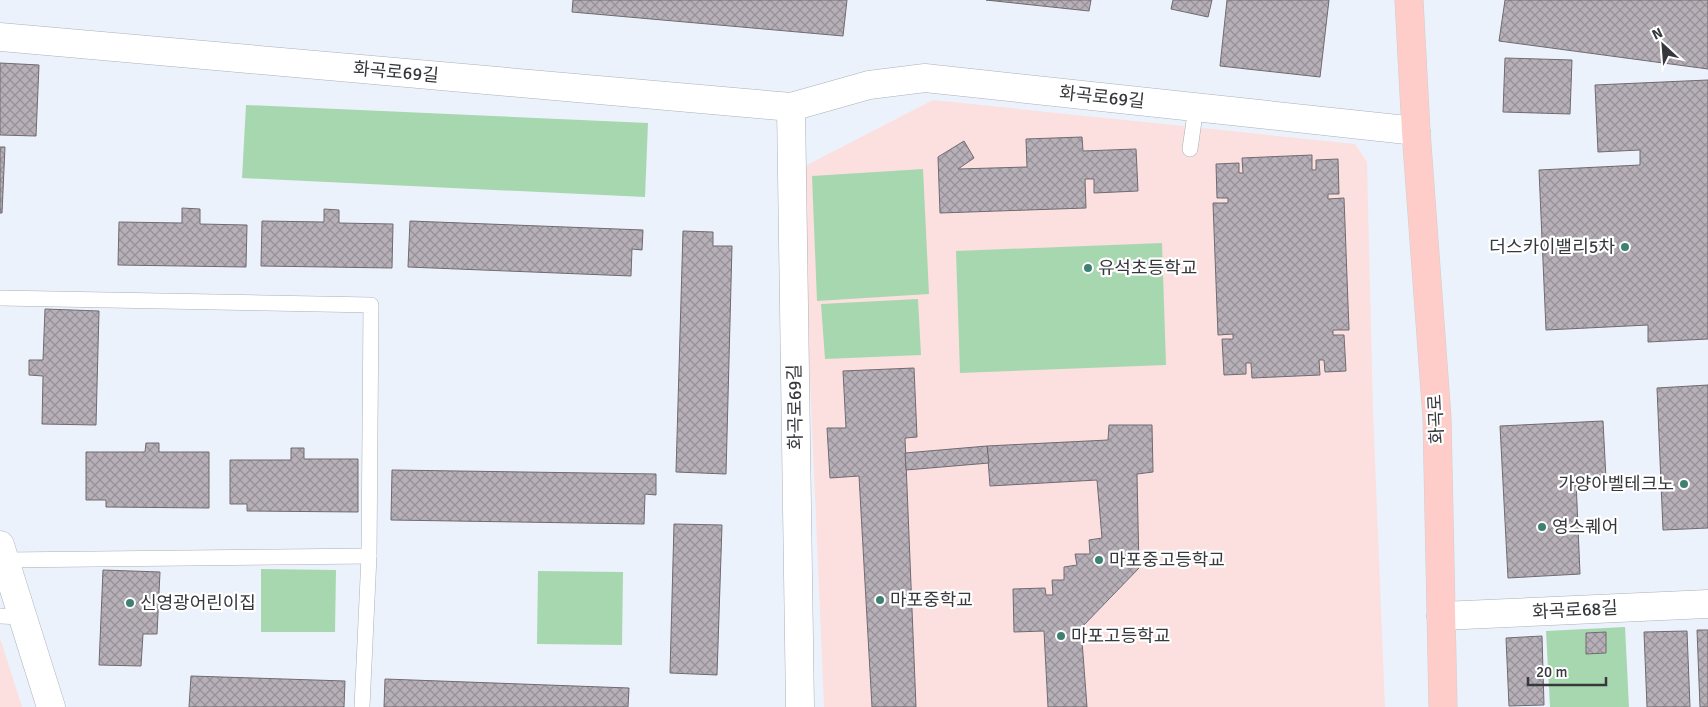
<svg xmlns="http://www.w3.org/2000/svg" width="1708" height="707" viewBox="0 0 1708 707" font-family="Signika,'Noto Sans KR',sans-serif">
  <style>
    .education { fill: #fbe0df }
    .green { fill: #a7d7af }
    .building { fill: url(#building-cross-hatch); stroke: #706a71 }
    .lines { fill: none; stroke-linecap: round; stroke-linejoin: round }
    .service-casing { stroke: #abb0b9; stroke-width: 16 }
    .minor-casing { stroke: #abb0b9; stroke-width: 29 }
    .primary-casing { stroke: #cfcfd0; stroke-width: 29 }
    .service { stroke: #fff; stroke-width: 15 }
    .minor { stroke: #fff; stroke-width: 28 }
    .primary { stroke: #fecdc9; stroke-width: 28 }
    .poi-dot { fill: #3e8072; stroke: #fff; stroke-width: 2 }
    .labels { text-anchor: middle; stroke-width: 4.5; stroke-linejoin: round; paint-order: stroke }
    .street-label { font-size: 18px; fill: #36383c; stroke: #fff }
    .poi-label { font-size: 18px; fill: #36383c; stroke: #fff; text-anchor: start }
  </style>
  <defs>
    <pattern id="building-cross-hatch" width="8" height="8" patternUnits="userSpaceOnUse" patternTransform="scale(1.25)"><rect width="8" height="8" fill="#b7b0b8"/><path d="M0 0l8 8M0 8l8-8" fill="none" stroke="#969097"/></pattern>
  </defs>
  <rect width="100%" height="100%" fill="#ecf2fb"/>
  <g class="education">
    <polygon points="933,100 1355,144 1367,162 1373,411 1385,707 824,707 801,168"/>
    <polygon points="0,641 1,641 22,707 0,707"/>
  </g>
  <g class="green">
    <polygon points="246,105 648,123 645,197 242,178"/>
    <polygon points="923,169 929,294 817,301 812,176"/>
    <polygon points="1162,243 1166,365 960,373 956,251"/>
    <polygon points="918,299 921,355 825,359 821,304"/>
    <polygon points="261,569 336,570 335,632 261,632"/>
    <polygon points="538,571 623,572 622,645 537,644"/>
    <polygon points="1625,627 1629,707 1550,707 1546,631"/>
  </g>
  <g class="building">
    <polygon points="573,0 847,0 843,36 572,12"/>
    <polygon points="986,0 1091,0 1089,11"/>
    <polygon points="1173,0 1212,0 1208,17 1171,9"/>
    <polygon points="1227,0 1329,0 1320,77 1220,66"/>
    <polygon points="1505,0 1708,0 1708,69 1499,41"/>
    <polygon points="1505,58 1572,60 1570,114 1503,112"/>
    <polygon points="0,63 39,65 36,136 0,135"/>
    <polygon points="1708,80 1708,339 1648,342 1648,325 1546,330 1539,170 1640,165 1640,150 1598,152 1595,85"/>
    <polygon points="1082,137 1083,151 1136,149 1138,191 1094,193 1094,179 1085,179 1086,208 940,213 938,157 964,141 974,158 958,169 1027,167 1026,139"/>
    <polygon points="0,147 5,147 2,213 0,213"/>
    <polygon points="1312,155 1312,170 1316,170 1316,160 1338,159 1339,194 1328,194 1328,199 1344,198 1349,330 1333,330 1333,335 1344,335 1346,371 1325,372 1324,360 1319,360 1320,375 1252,378 1251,363 1246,363 1246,374 1224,375 1222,339 1233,339 1233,334 1218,335 1213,203 1228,203 1228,198 1217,198 1216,164 1239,163 1239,173 1243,173 1242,158"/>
    <polygon points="182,208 200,209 200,224 247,225 246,267 118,265 119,222 182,223"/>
    <polygon points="324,209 339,210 339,223 393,224 392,268 261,266 262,221 324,222"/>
    <polygon points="410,221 643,230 642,250 632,249 631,276 408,267"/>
    <polygon points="683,231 713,232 713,246 732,246 726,474 676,472"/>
    <polygon points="45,309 99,311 96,425 42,424 43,376 29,375 29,360 43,360"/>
    <polygon points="914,368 917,437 905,438 916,707 872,707 859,476 830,478 827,428 846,428 843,371"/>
    <polygon points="1708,385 1708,528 1663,530 1657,388"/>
    <polygon points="1603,421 1606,479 1576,480 1580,574 1508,578 1500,426"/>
    <polygon points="1109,425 1152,425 1153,472 1137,474 1139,568 1081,628 1087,707 1048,707 1044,631 1014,632 1013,589 1045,588 1046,595 1053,595 1052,580 1064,580 1064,567 1077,565 1075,554 1090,554 1089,540 1102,538 1097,480 990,486 987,446 1108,440"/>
    <polygon points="146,443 159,443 159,452 209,452 209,508 106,507 106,500 86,500 86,452 145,452"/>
    <polygon points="987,446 989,463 906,470 905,453"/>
    <polygon points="291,448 304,448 304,459 358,459 358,512 247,511 247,504 230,504 230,460 291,460"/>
    <polygon points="392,470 656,474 656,495 645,494 644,524 391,520"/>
    <polygon points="674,524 722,525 717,675 670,673"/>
    <polygon points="103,570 160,572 157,634 143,634 141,666 99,665"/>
    <polygon points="1697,630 1708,630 1708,707 1700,707"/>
    <polygon points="1687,631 1690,707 1647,707 1644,632"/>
    <polygon points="1606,632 1606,653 1586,654 1586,633"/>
    <polygon points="1542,636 1544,705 1509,706 1506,638"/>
    <polygon points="191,676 345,681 344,707 189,707"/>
    <polygon points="385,679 629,688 628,707 384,707"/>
  </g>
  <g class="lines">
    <defs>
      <g id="service">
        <polyline points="1190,149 1196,107"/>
        <polyline points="0,298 371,305 369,556 362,707"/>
        <polyline points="5,560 369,556"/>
        <polyline points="0,616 22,617"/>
      </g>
      <g id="minor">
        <polyline points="0,37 791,107 869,85 925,78 1416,131"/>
        <polyline points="791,107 800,707"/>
        <polyline points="0,545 51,707"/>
        <polyline points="1441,616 1708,604"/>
      </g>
      <polyline id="primary" points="1409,0 1416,131 1437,418 1443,707"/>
    </defs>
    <use href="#service" class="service-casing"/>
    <use href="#minor" class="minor-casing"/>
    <use href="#primary" class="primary-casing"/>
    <use href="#service" class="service"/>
    <use href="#minor" class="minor"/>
    <use href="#primary" class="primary"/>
  </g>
  <g class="poi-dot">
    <circle cx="1625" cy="247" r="5"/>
    <circle cx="1088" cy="268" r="5"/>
    <circle cx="1684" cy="484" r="5"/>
    <circle cx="1542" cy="527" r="5"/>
    <circle cx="1099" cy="560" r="5"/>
    <circle cx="880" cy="600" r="5"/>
    <circle cx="130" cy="603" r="5"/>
    <circle cx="1061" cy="636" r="5"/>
  </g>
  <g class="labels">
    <g class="street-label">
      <text transform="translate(396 72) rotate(5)" y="6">화곡로69길</text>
      <text transform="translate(1102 97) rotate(6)" y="6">화곡로69길</text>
      <text transform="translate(795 407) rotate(-91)" y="6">화곡로69길</text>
      <text transform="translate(1436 419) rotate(-93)" y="6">화곡로</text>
      <text transform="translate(1575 610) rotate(-3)" y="6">화곡로68길</text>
    </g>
    <g class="poi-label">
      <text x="1615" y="253" text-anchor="end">더스카이밸리5차</text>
      <text x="1098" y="274">유석초등학교</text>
      <text x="1674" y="490" text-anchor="end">가양아벨테크노</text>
      <text x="1552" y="533">영스퀘어</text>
      <text x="1109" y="566">마포중고등학교</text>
      <text x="890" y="606">마포중학교</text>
      <text x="140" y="609">신영광어린이집</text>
      <text x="1071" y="642">마포고등학교</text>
    </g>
  </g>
  <g transform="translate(1663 45) rotate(334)" stroke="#ffffff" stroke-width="4" paint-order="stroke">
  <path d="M0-4L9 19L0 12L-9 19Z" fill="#36383c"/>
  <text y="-8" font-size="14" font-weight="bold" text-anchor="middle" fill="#36383c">N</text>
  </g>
  <path d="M1528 677v8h78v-8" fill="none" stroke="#36383c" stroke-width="2.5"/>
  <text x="1536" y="677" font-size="15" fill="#36383c" stroke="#ffffff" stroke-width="4" paint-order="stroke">20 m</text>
</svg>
